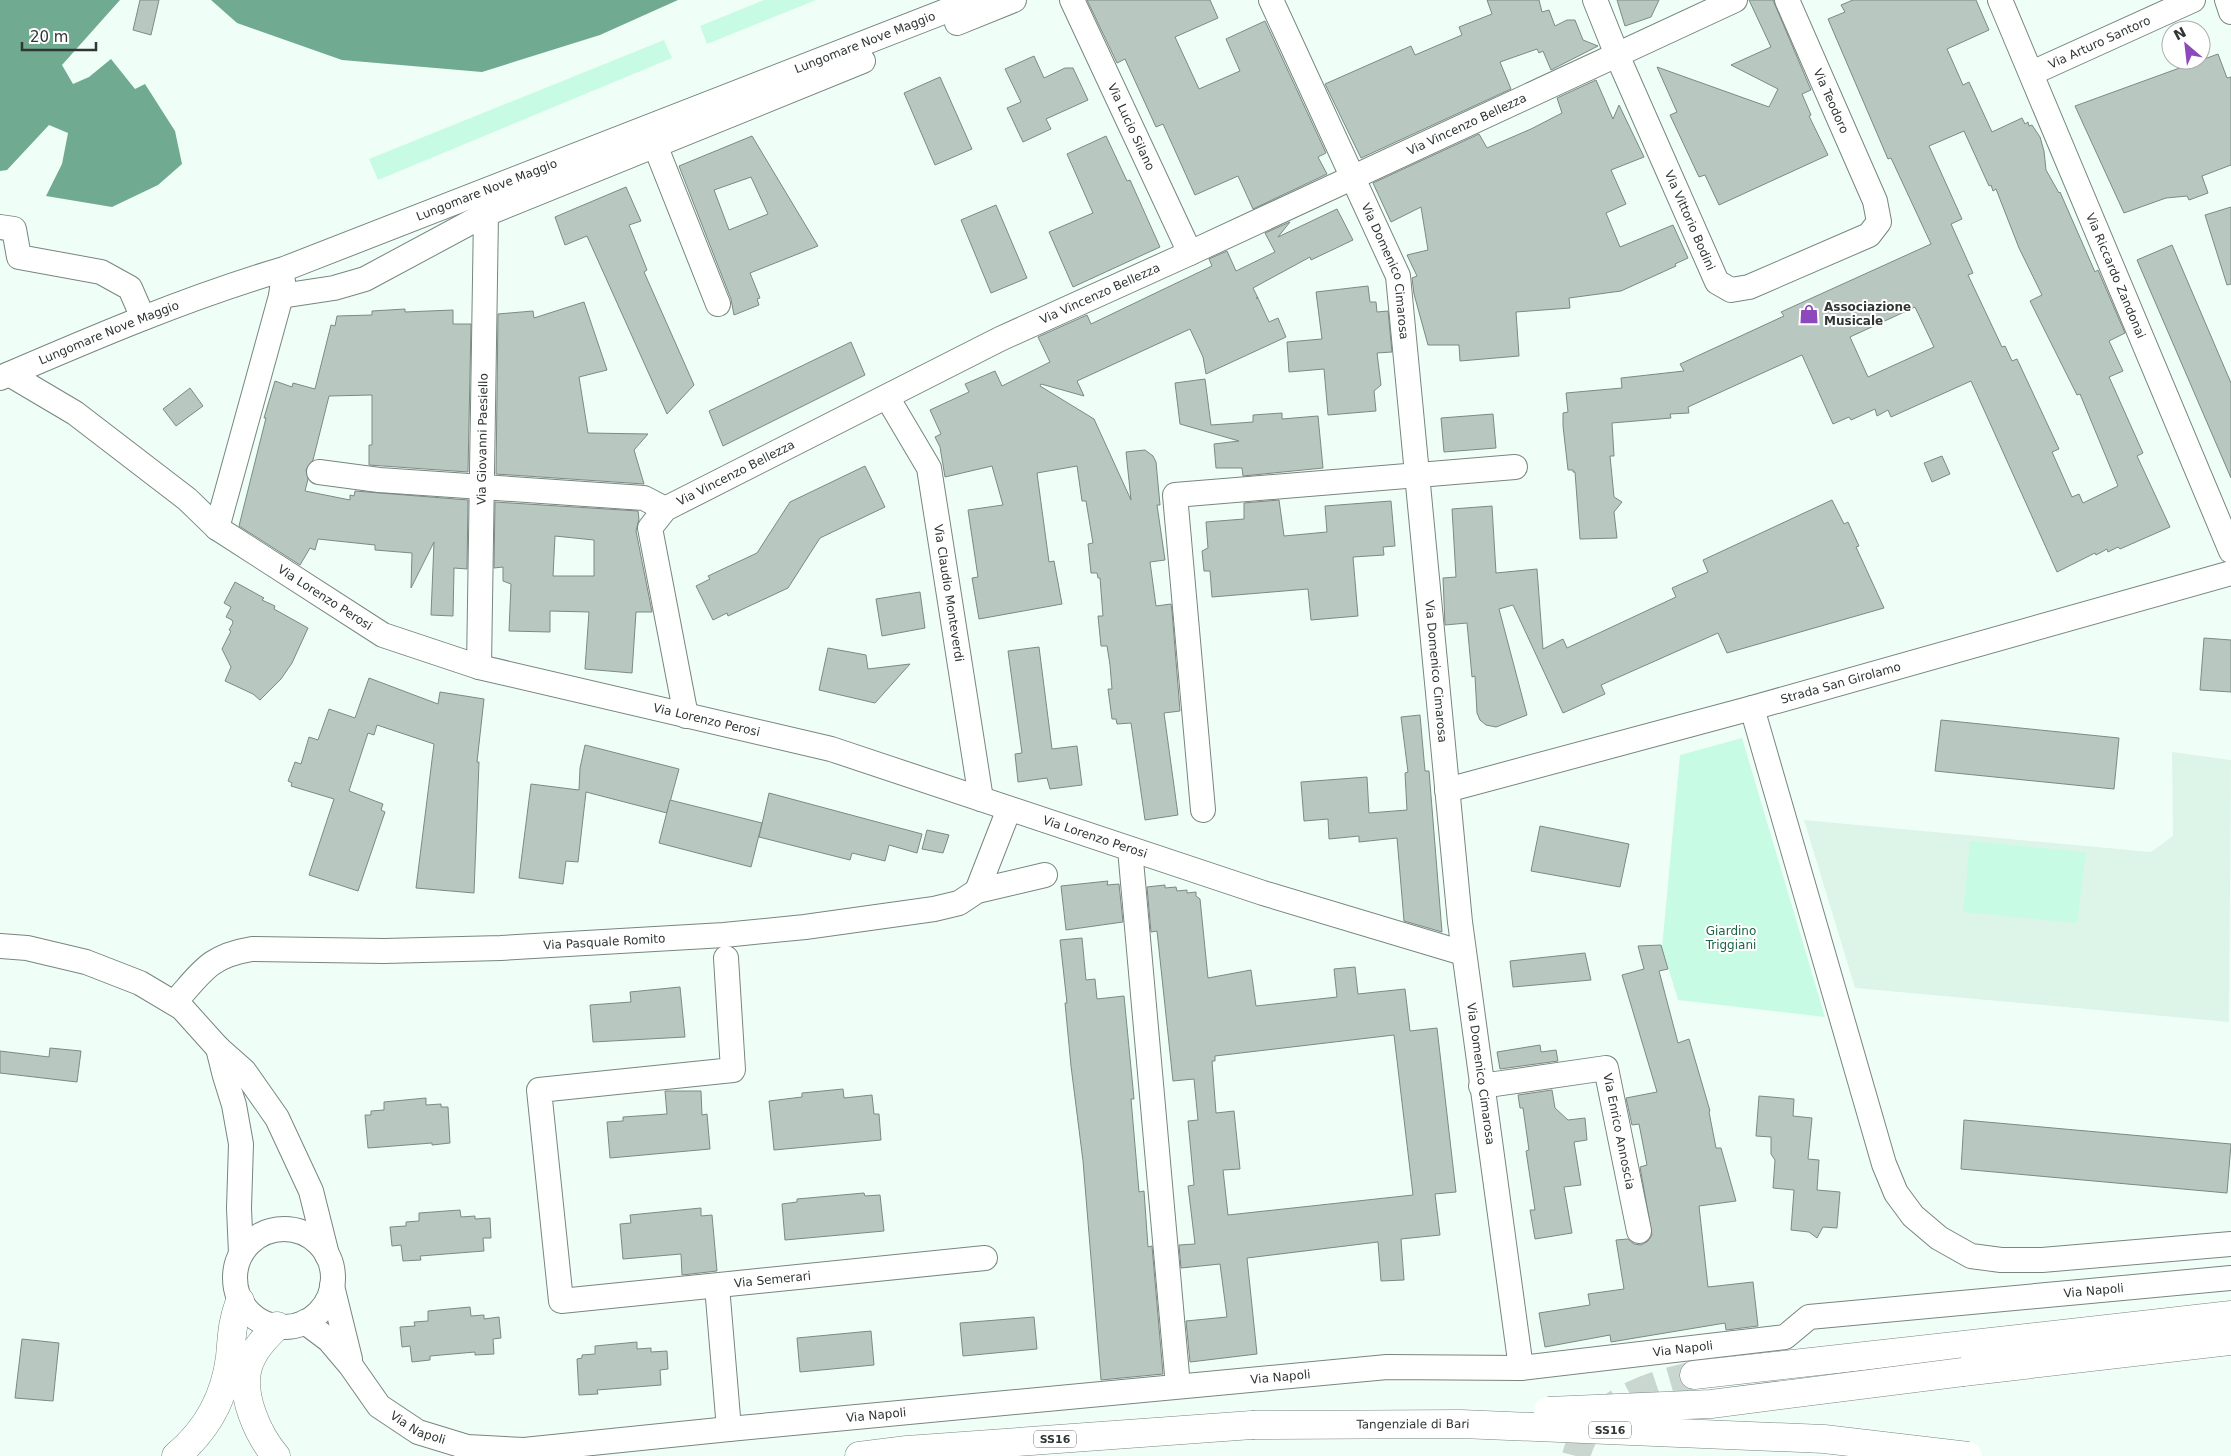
<svg xmlns="http://www.w3.org/2000/svg" width="2231" height="1456" viewBox="0 0 2231 1456" font-family="'DejaVu Sans',sans-serif">
  <style>
    .built { fill: #ddf5e9 }
    .green { fill: #c8fbe3 }
    .water { fill: #70ab91 }
    .building { fill: #b8c8c0; stroke: #7c8a83; fill-rule: evenodd }
    .lines { fill: none; stroke-linecap: round; stroke-linejoin: round }
    .highway-tunnel { stroke: #c9d7d0; stroke-width: 28; stroke-dasharray: 28 14; stroke-linecap: butt }
    .minor-casing { stroke: #77867f; stroke-width: 26 }
    .highway-casing { stroke: #77867f; stroke-width: 29 }
    .minor { stroke: #fff; stroke-width: 24 }
    .highway { stroke: #fff; stroke-width: 28 }
    .highway-bridge-casing { stroke: #77867f; stroke-width: 29; stroke-linecap: butt }
    .highway-bridge { stroke: #fff; stroke-width: 28 }
    .labels { text-anchor: middle; stroke-width: 4; stroke-linejoin: round; paint-order: stroke }
    .shield { fill: #fff; stroke: #6e7270; stroke-width: 1 }
    .shield-label { font-size: 11px; font-weight: bold; fill: #303633 }
    .street-label { font-size: 12px; fill: #303633; stroke: #fff }
    .poi-label { font-size: 12px; font-weight: bold; fill: #303633; stroke: #fff; text-anchor: start }
    .park-label { font-size: 12px; fill: #1b6349; stroke: #fff }
  </style>
  <rect width="100%" height="100%" fill="#effff7"/>
  <polygon class="built" points="2172,752 2231,760 2229,1022 1855,988 1804,820 2151,852 2173,836"/>
  <g class="green">
    <polygon points="764,0 816,0 707,44 700,26"/>
    <polygon points="664,40 672,58 378,180 369,159"/>
    <polygon points="1742,738 1825,1017 1678,1000 1662,947 1680,755"/>
    <polygon points="1970,841 2086,852 2077,923 1963,912"/>
  </g>
  <g class="water">
    <polygon points="0,0 120,0 62,65 73,84 89,77 111,59 135,89 145,84 175,131 182,164 158,185 112,207 46,196 62,164 68,133 49,125 7,170 0,171"/>
    <polygon points="211,0 678,0 600,35 482,72 342,60 237,23"/>
  </g>
  <g class="building">
    <polygon points="140,0 159,0 151,35 133,30"/>
    <polygon points="1087,0 1210,0 1218,18 1175,37 1199,89 1240,71 1226,39 1265,21 1326,153 1318,157 1327,174 1253,209 1238,176 1195,195 1163,124 1156,127 1125,59 1117,63"/>
    <polygon points="1487,0 1539,0 1542,12 1549,10 1555,26 1567,20 1575,20 1583,40 1598,46 1551,70 1543,51 1539,53 1537,49 1500,62 1511,89 1361,158 1325,84 1411,46 1415,55 1462,35 1459,27 1492,14"/>
    <polygon points="1617,0 1659,0 1651,17 1625,26"/>
    <polygon points="1749,0 1773,0 1811,90 1802,94 1811,115 1809,116 1828,155 1719,205 1705,175 1699,177 1670,115 1677,112 1657,67 1769,107 1778,89 1731,65 1771,47"/>
    <path d="M1853,0H1976L1989,30L1947,49L1963,85L1969,82L1992,132L2022,118L2025,124L2028,122L2029,126L2032,125L2040,137L2044,151L2046,170L2059,193L2060,192L2095,272L2098,270L2125,333L2109,341L2123,371L2109,377L2143,453L2137,456L2170,527L2120,549L2118,547L2108,552L2107,549L2096,555L2095,553L2057,572L1971,381L1891,417L1888,410L1877,416L1875,409L1851,420L1849,417L1833,424L1802,355L1688,407L1689,413L1670,414L1671,418L1612,423L1614,456H1610L1614,497L1622,502L1614,512L1617,538L1580,539L1575,472H1573V470H1568L1563,426V413L1568,412L1566,393L1622,388L1621,378L1684,371L1680,364L1784,316L1781,312L1931,244L1891,158L1888,159L1828,19L1845,12L1841,5ZM1964,131L1989,186L1991,185L1993,191L1996,189L2019,248L2042,295L2030,301L2077,395L2080,394L2118,486L2083,503L2079,494L2072,497L2052,452L2059,449L2017,359L2012,361L2005,346L2002,347L1968,275L1973,273L1951,224L1962,219L1929,146ZM1915,307L1934,347L1868,377L1850,337Z"/>
    <polygon points="2218,54 2227,78 2231,77 2231,165 2202,176 2208,193 2189,200 2187,196 2166,198 2124,213 2075,106"/>
    <polygon points="1034,56 1044,78 1065,68 1073,68 1088,100 1046,119 1051,129 1023,142 1007,108 1021,102 1005,69"/>
    <polygon points="940,77 972,149 935,165 904,93"/>
    <polygon points="1596,80 1613,119 1619,105 1644,157 1611,170 1626,204 1606,213 1620,247 1673,225 1688,258 1675,264 1676,266 1621,291 1569,298 1570,308 1516,312 1519,356 1460,361 1459,345 1428,345 1414,294 1412,278 1417,276 1407,255 1428,250 1421,207 1391,222 1373,183 1479,134 1487,148 1531,129 1562,113 1557,98"/>
    <path d="M752,136L818,246L750,273L760,298L757,299L759,305L734,315L731,299L679,166ZM751,177L768,214L729,230L714,190Z"/>
    <polygon points="1106,136 1127,181 1130,180 1160,247 1073,287 1049,232 1093,213 1067,154"/>
    <polygon points="626,187 641,221 629,225 647,270 644,272 694,385 667,414 587,236 565,245 555,217"/>
    <polygon points="996,205 1027,278 991,293 961,220"/>
    <polygon points="2231,207 2231,284 2227,285 2205,215"/>
    <polygon points="1337,209 1353,240 1311,260 1310,257 1253,288 1258,298 1256,298 1258,298 1269,322 1278,318 1286,337 1206,374 1203,357 1190,329 1077,381 1084,396 1041,384 1040,386 1094,419 1131,500 1126,452 1145,450 1153,456 1156,462 1160,505 1157,505 1165,560 1150,562 1156,606 1171,604 1172,611 1180,711 1164,713 1178,815 1145,820 1131,723 1117,724 1116,719 1112,719 1108,689 1112,689 1110,665 1107,646 1101,646 1098,616 1103,616 1100,578 1098,578 1097,573 1091,573 1088,544 1093,543 1086,501 1082,501 1077,466 1037,473 1049,562 1054,561 1062,604 979,619 972,578 978,577 968,510 1003,505 992,466 945,477 940,447 935,437 941,434 930,410 969,392 965,384 995,371 1002,386 1050,362 1038,337 1087,315 1091,324 1212,266 1209,259 1227,251 1236,271 1275,252 1265,233 1290,222 1278,237"/>
    <polygon points="2172,245 2231,383 2231,478 2137,260"/>
    <polygon points="1368,286 1370,302 1376,302 1377,312 1388,311 1392,352 1377,353 1381,385 1374,391 1376,411 1328,415 1324,369 1289,372 1287,342 1322,339 1316,292"/>
    <polygon points="584,302 607,370 579,377 588,433 648,434 634,450 644,484 496,474 498,314 533,311 534,318"/>
    <polygon points="405,309 405,312 453,310 453,324 471,324 468,472 369,465 369,445 372,445 372,395 329,396 313,460 306,470 308,479 305,491 350,500 350,495 354,496 355,491 468,500 467,569 454,568 453,616 431,615 434,542 411,588 412,553 375,550 375,545 318,539 315,550 310,548 300,565 239,526 266,418 264,418 275,381 292,387 293,383 315,389 331,325 335,326 337,316 372,315 372,311"/>
    <polygon points="851,342 865,375 723,446 709,411"/>
    <polygon points="1205,379 1211,425 1253,422 1253,415 1282,413 1282,419 1318,416 1323,468 1243,476 1242,468 1216,468 1214,444 1239,441 1180,424 1175,383"/>
    <polygon points="190,388 203,406 176,426 163,409"/>
    <polygon points="1493,414 1496,448 1444,452 1441,418"/>
    <polygon points="1942,456 1950,474 1932,482 1924,463"/>
    <polygon points="865,466 885,507 820,538 788,588 728,616 727,613 713,620 696,586 710,579 708,576 757,553 790,502"/>
    <polygon points="1279,500 1284,536 1327,532 1325,506 1391,501 1395,546 1383,547 1384,555 1353,557 1358,616 1311,620 1308,589 1212,597 1210,571 1204,571 1202,551 1208,548 1206,522 1244,519 1244,503"/>
    <polygon points="1832,500 1844,524 1848,522 1859,546 1856,547 1884,608 1727,653 1718,633 1601,685 1605,694 1563,713 1513,605 1499,609 1527,715 1496,727 1486,725 1480,720 1477,713 1475,676 1472,677 1467,623 1445,625 1443,578 1456,577 1452,509 1492,506 1496,573 1537,569 1543,649 1563,639 1567,648 1676,597 1672,588 1708,572 1703,560"/>
    <path d="M495,502L638,511L639,519L636,531L652,612H636L632,673L585,669L589,612L550,611V632L509,631L511,584L503,581V567L494,568ZM555,536L594,540V576H553Z"/>
    <polygon points="235,582 264,598 262,600 275,606 274,609 308,628 292,663 281,679 260,700 253,694 225,681 231,667 222,649 231,631 229,630 233,623 232,620 226,617 231,607 224,603"/>
    <polygon points="920,592 925,628 882,636 876,599"/>
    <polygon points="2204,638 2231,640 2231,692 2200,690"/>
    <polygon points="1039,647 1052,749 1077,746 1082,785 1050,789 1047,778 1018,782 1015,754 1022,753 1008,651"/>
    <polygon points="828,648 866,655 868,669 910,664 875,703 819,690"/>
    <polygon points="369,678 438,704 440,692 484,699 477,762 479,762 474,893 416,888 434,744 377,725 374,735 368,733 349,791 383,804 381,810 385,812 358,891 309,875 334,799 291,786 292,783 288,781 295,762 301,764 309,737 318,740 329,709 355,718"/>
    <polygon points="1420,715 1425,771 1429,771 1442,932 1404,921 1397,838 1359,842 1359,836 1329,839 1328,819 1304,821 1301,782 1367,777 1369,813 1407,810 1405,773 1408,772 1401,717"/>
    <polygon points="1941,720 2119,738 2114,789 1935,771"/>
    <polygon points="585,745 679,769 667,813 586,792 578,862 566,861 563,884 519,878 531,784 579,790 580,768"/>
    <polygon points="769,793 922,834 917,853 889,845 885,861 852,853 850,860 759,837"/>
    <polygon points="670,800 762,823 751,867 659,843"/>
    <polygon points="1540,826 1629,844 1620,887 1531,871"/>
    <polygon points="927,830 949,835 943,853 922,849"/>
    <polygon points="1108,881 1107,885 1119,884 1123,922 1066,930 1061,886"/>
    <path d="M1165,885V888L1176,887L1177,891L1187,890V893L1196,892V896L1200,899L1208,978L1251,970L1256,1006L1337,997L1334,969L1355,967L1358,994L1405,989L1410,1031L1437,1028L1456,1192L1435,1194L1440,1235L1401,1239L1404,1280L1381,1281L1378,1242L1247,1258L1257,1354L1190,1362L1186,1321L1227,1317L1220,1264L1181,1268L1179,1245L1195,1244L1188,1186L1194,1185L1188,1121L1198,1120L1194,1079L1173,1081L1157,931L1151,932L1147,887ZM1394,1035L1413,1195L1228,1215L1223,1170L1240,1169L1234,1111L1216,1113L1212,1061H1215V1056Z"/>
    <polygon points="1082,938 1086,980 1095,979 1097,999 1124,996 1134,1099 1131,1099 1139,1192 1144,1191 1148,1247 1152,1246 1163,1374 1101,1380 1083,1161 1071,1066 1065,1003 1067,1003 1060,940"/>
    <polygon points="1661,945 1668,969 1659,971 1678,1043 1689,1039 1710,1111 1709,1112 1716,1148 1721,1148 1736,1201 1699,1206 1708,1287 1753,1282 1758,1326 1726,1330 1725,1323 1611,1342 1610,1335 1545,1347 1539,1313 1590,1305 1588,1294 1624,1289 1616,1240 1628,1239 1634,1244 1641,1245 1648,1241 1652,1235 1640,1167 1647,1165 1639,1124 1632,1125 1626,1098 1657,1092 1622,975 1644,969 1638,946"/>
    <polygon points="1585,953 1591,980 1513,987 1510,961"/>
    <polygon points="680,987 685,1037 593,1042 590,1005 631,1002 630,992"/>
    <polygon points="1540,1045 1541,1052 1556,1050 1558,1061 1500,1069 1497,1052"/>
    <polygon points="50,1048 81,1051 77,1082 0,1073 0,1051 49,1057"/>
    <polygon points="843,1089 844,1098 872,1095 874,1114 879,1114 881,1140 774,1150 769,1101 802,1097 802,1093"/>
    <polygon points="1552,1090 1555,1108 1568,1120 1585,1118 1587,1140 1574,1142 1581,1185 1564,1187 1572,1233 1535,1239 1530,1210 1535,1210 1526,1151 1529,1150 1523,1108 1520,1108 1518,1095"/>
    <polygon points="665,1091 701,1091 702,1115 707,1114 710,1149 610,1158 607,1122 623,1121 623,1117 667,1114"/>
    <polygon points="1759,1096 1794,1099 1793,1116 1812,1118 1808,1159 1819,1160 1817,1190 1840,1192 1837,1228 1823,1227 1817,1238 1809,1232 1791,1230 1794,1190 1773,1188 1775,1160 1771,1154 1771,1137 1756,1136"/>
    <polygon points="426,1098 426,1105 441,1104 441,1107 448,1107 450,1143 432,1145 432,1143 368,1148 365,1115 371,1115 371,1111 384,1110 384,1102"/>
    <polygon points="1964,1120 2231,1144 2227,1193 1961,1169"/>
    <polygon points="864,1193 865,1196 880,1195 884,1231 785,1240 782,1204 797,1202 797,1199"/>
    <polygon points="701,1208 701,1216 712,1215 717,1271 682,1275 681,1254 623,1259 620,1224 631,1223 630,1215"/>
    <polygon points="460,1210 461,1217 475,1216 475,1219 490,1218 491,1238 483,1238 484,1251 420,1256 421,1260 403,1261 401,1245 392,1246 390,1227 406,1226 406,1222 419,1221 419,1213"/>
    <polygon points="470,1307 471,1316 484,1315 484,1319 499,1317 501,1338 493,1339 494,1354 475,1355 475,1352 430,1356 430,1360 412,1362 410,1346 402,1347 400,1327 415,1326 414,1322 428,1321 428,1311"/>
    <polygon points="1034,1317 1037,1349 963,1356 960,1323"/>
    <polygon points="871,1331 874,1365 800,1372 797,1338"/>
    <polygon points="22,1339 59,1343 53,1401 15,1398"/>
    <polygon points="637,1342 637,1349 651,1348 651,1352 667,1351 668,1369 660,1370 661,1385 597,1390 598,1394 579,1395 577,1359 582,1358 582,1355 595,1354 595,1346"/>
  </g>
  <g class="lines">
    <path class="highway-tunnel" d="M1576,1456C1590,1403 1648,1386 1694,1375"/>
    <defs>
      <g id="minor">
        <path id="s1" d="M1072,0L1190,253"/>
        <path id="s2" d="M1271,0L1398,276L1460,922L1521,1368"/>
        <path id="s3" d="M1595,0L1617,55L1717,282L1731,290L1749,287L1869,235L1879,222L1875,201L1787,0"/>
        <path id="s4" d="M2000,0L2231,551"/>
        <polyline points="2227,0 2231,12"/>
        <polyline points="957,23 1014,0"/>
        <path id="s5" d="M2032,73L2193,0"/>
        <polyline points="655,145 718,304"/>
        <polyline points="0,227 14,229 19,257 101,272 130,288 143,318"/>
        <polyline points="281,296 334,288 365,279 486,214 863,61"/>
        <path id="s6" d="M9,374L75,413L187,499L217,528L383,635L479,667L831,749L1263,893L1463,953"/>
        <path id="s7" d="M0,378C93,338 186,298 284,269L974,0"/>
        <path id="s8" d="M887,397L929,468L981,799"/>
        <polyline points="319,472 379,480 644,498 665,509"/>
        <polyline points="217,528 281,296 283,281"/>
        <path id="s9" d="M479,667L486,214"/>
        <polyline points="1752,708 1884,1164 1896,1193 1913,1216 1939,1238 1971,1256 2001,1260 2042,1260 2231,1244"/>
        <path id="s10" d="M686,716L650,528L665,509L1000,339L1190,253L1735,0"/>
        <path id="s11" d="M1447,790L1752,708L2231,573"/>
        <polyline points="1203,810 1175,495 1515,467"/>
        <polyline points="1130,849 1178,1386"/>
        <polyline points="977,891 1009,809"/>
        <polyline points="0,946 27,948 86,962 140,983 182,1008 218,1048 244,1071 277,1118 311,1191 327,1255"/>
        <path id="s12" d="M726,958L733,1070L539,1090L561,1301L985,1258"/>
        <path id="s13" d="M175,1002C202,972 209,956 252,949L384,951L501,948L724,935L805,927L934,909L959,903L977,891L1045,875"/>
        <polyline points="218,1048 225,1076 234,1105 241,1144 239,1208 241,1254"/>
        <path id="s14" d="M1481,1086L1606,1068L1639,1231"/>
        <circle cx="284" cy="1278" r="49"/>
        <polyline points="332,1286 350,1359"/>
        <polyline points="717,1286 729,1429"/>
        <path id="s15" d="M305,1322L329,1340L351,1366L379,1406L418,1432L467,1447L524,1450L729,1429L1387,1367L1521,1368L1785,1337L1809,1317L2231,1278"/>
      </g>
      <g id="highway">
        <polyline points="1963,1372 2231,1341"/>
        <polyline points="1694,1375 2231,1315"/>
        <path d="M176,1456C206,1431 225,1397 230,1357C232,1335 232,1322 240,1301"/>
        <path d="M276,1456C258,1435 240,1395 248,1367C253,1350 265,1338 277,1326"/>
        <polyline points="859,1456 907,1450 1252,1425"/>
      </g>
    </defs>
    <use href="#minor" class="minor-casing"/>
    <use href="#highway" class="highway-casing"/>
    <use href="#minor" class="minor"/>
    <use href="#highway" class="highway"/>
    <defs>
      <g id="highway-bridge">
        <polyline points="1548,1411 1711,1404 1963,1372"/>
        <path id="s16" d="M1252,1425L1461,1424L1631,1431L1824,1439L1968,1456"/>
      </g>
    </defs>
    <use href="#highway-bridge" class="highway-bridge-casing"/>
    <use href="#highway-bridge" class="highway-bridge"/>
  </g>
  <defs>
    <symbol id="shop-bare" viewBox="-9 -9 18 18"><path d="M-5-2.5h2.3a2.7 3.5 0 0 1 5.4 0H5L5.5 6h-11ZM-1.5-2.5h3a1.5 2.3 0 0 0-3 0Z" fill="#8d48bb" stroke="#fff" stroke-width="2.5" paint-order="stroke"/></symbol>
  </defs>
  <g fill-rule="evenodd">
    <use href="#shop-bare" x="1795" y="300" width="28" height="28"/>
  </g>
  <g class="labels">
    <g class="shield">
      <rect x="1589" y="1421.5" width="42" height="17" rx="4"/>
      <rect x="1034" y="1430.5" width="42" height="17" rx="4"/>
    </g>
    <g class="shield-label">
      <text x="1610" y="1434">SS16</text>
      <text x="1055" y="1443">SS16</text>
    </g>
    <g class="street-label">
      <text dy="4" stroke="none"><textPath href="#s7" startOffset="928">Lungomare Nove Maggio</textPath></text>
      <text dy="4" stroke="none"><textPath href="#s5" startOffset="74">Via Arturo Santoro</textPath></text>
      <text transform="translate(1831 101) rotate(66)" y="4">Via Teodoro</text>
      <text dy="4" stroke="none"><textPath href="#s10" startOffset="1105">Via Vincenzo Bellezza</textPath></text>
      <text dy="4" stroke="none"><textPath href="#s1" startOffset="140">Via Lucio Silano</textPath></text>
      <text dy="4" stroke="none"><textPath href="#s7" startOffset="522">Lungomare Nove Maggio</textPath></text>
      <text dy="4" stroke="none"><textPath href="#s3" startOffset="240">Via Vittorio Bodini</textPath></text>
      <text dy="4" stroke="none"><textPath href="#s2" startOffset="296">Via Domenico Cimarosa</textPath></text>
      <text dy="4" stroke="none"><textPath href="#s4" startOffset="299">Via Riccardo Zandonai</textPath></text>
      <text dy="4" stroke="none"><textPath href="#s10" startOffset="701">Via Vincenzo Bellezza</textPath></text>
      <text dy="4" stroke="none"><textPath href="#s7" startOffset="118">Lungomare Nove Maggio</textPath></text>
      <text dy="4" stroke="none"><textPath href="#s9" startOffset="228">Via Giovanni Paesiello</textPath></text>
      <text dy="4" stroke="none"><textPath href="#s10" startOffset="295">Via Vincenzo Bellezza</textPath></text>
      <text dy="4" stroke="none"><textPath href="#s8" startOffset="209">Via Claudio Monteverdi</textPath></text>
      <text dy="4" stroke="none"><textPath href="#s6" startOffset="388">Via Lorenzo Perosi</textPath></text>
      <text dy="4" stroke="none"><textPath href="#s2" startOffset="701">Via Domenico Cimarosa</textPath></text>
      <text dy="4" stroke="none"><textPath href="#s11" startOffset="408">Strada San Girolamo</textPath></text>
      <text dy="4" stroke="none"><textPath href="#s6" startOffset="792">Via Lorenzo Perosi</textPath></text>
      <text dy="4" stroke="none"><textPath href="#s6" startOffset="1198">Via Lorenzo Perosi</textPath></text>
      <text dy="4" stroke="none"><textPath href="#s13" startOffset="449">Via Pasquale Romito</textPath></text>
      <text dy="4" stroke="none"><textPath href="#s2" startOffset="1106">Via Domenico Cimarosa</textPath></text>
      <text dy="4" stroke="none"><textPath href="#s14" startOffset="191">Via Enrico Annoscia</textPath></text>
      <text dy="4" stroke="none"><textPath href="#s12" startOffset="732">Via Semerari</textPath></text>
      <text dy="4" stroke="none"><textPath href="#s15" startOffset="1852">Via Napoli</textPath></text>
      <text dy="4" stroke="none"><textPath href="#s15" startOffset="1432">Via Napoli</textPath></text>
      <text dy="4" stroke="none"><textPath href="#s15" startOffset="1028">Via Napoli</textPath></text>
      <text dy="4" stroke="none"><textPath href="#s15" startOffset="622">Via Napoli</textPath></text>
      <text dy="4" stroke="none"><textPath href="#s16" startOffset="161">Tangenziale di Bari</textPath></text>
      <text dy="4" stroke="none"><textPath href="#s15" startOffset="158">Via Napoli</textPath></text>
    </g>
    <g class="poi-label">
      <text x="1824" y="311">Associazione<tspan x="1824" dy="14">Musicale</tspan></text>
    </g>
    <g class="park-label">
      <text x="1731" y="935">Giardino<tspan x="1731" dy="14">Triggiani</tspan></text>
    </g>
  </g>
  <g transform="translate(2186 45) rotate(332)"><circle r="24" fill="#ffffff" stroke="#acafad"/>
  <path d="M0-4L9 19L0 12L-9 19Z" fill="#8d48bb"/>
  <text y="-8" font-size="14" font-weight="bold" text-anchor="middle" fill="#303633">N</text>
  </g>
  <path d="M22 42v8h74v-8" fill="none" stroke="#303633" stroke-width="2.5"/>
  <text x="30" y="42" font-size="15" fill="#303633" stroke="#ffffff" stroke-width="4" paint-order="stroke">20 m</text>
</svg>
